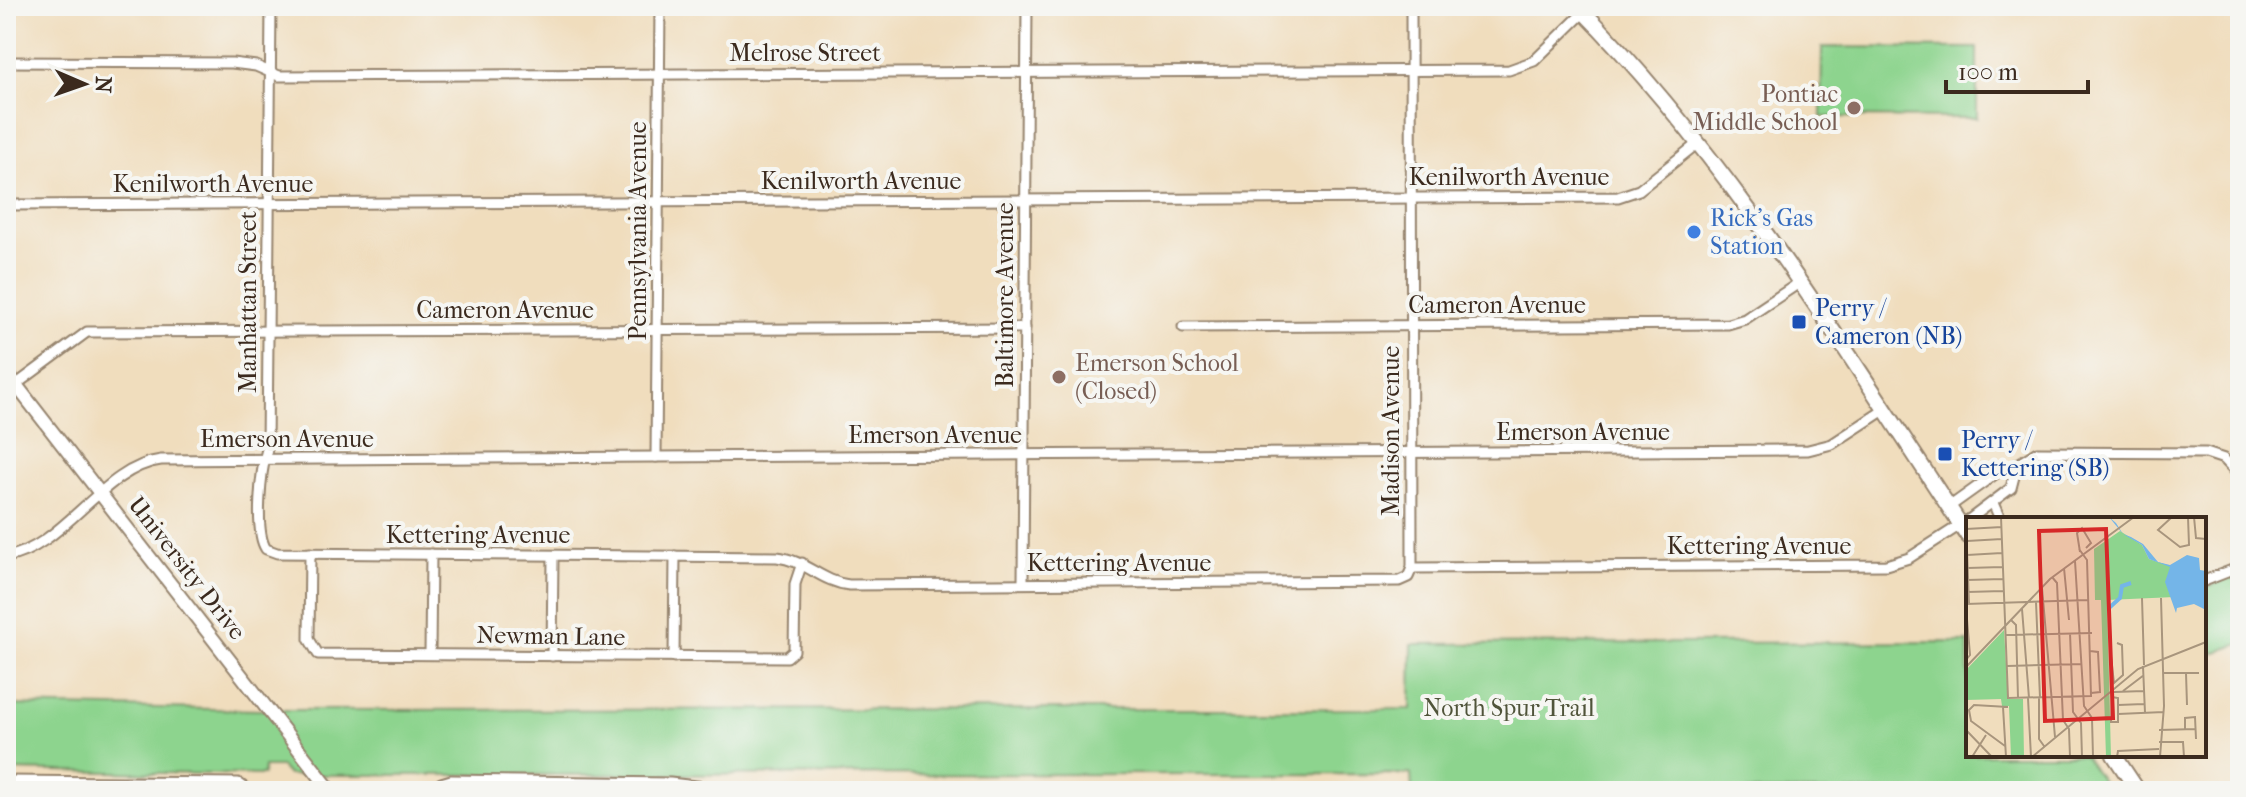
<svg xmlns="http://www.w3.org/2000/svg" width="2246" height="797" viewBox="0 0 2246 797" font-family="'IM FELL French Canon',serif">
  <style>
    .green { fill: #8dd48e; stroke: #647f56; stroke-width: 2 }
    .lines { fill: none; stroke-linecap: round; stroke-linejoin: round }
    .minor-casing { stroke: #96846e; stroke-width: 13 }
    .secondary-casing { stroke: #96846e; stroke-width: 16 }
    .primary-casing { stroke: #96846e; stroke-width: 18 }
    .minor { stroke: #fff; stroke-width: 9 }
    .secondary { stroke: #fff; stroke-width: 12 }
    .primary { stroke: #fff; stroke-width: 14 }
    .education-dot { fill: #8d6e63; stroke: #f6f6f2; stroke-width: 3 }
    .shop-dot { fill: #3f7fe0; stroke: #f6f6f2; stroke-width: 3 }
    .transit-dot { fill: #1a4fb4; stroke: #f6f6f2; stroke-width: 3 }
    .labels { text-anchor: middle; stroke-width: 8; stroke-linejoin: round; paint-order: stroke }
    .street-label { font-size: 24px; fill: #3b2a1e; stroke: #f6f6f2 }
    .education-label { font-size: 24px; fill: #785e54; stroke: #f6f6f2; text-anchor: end }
    .shop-label { font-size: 24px; fill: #366cbe; stroke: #f6f6f2; text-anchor: start }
    .transit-label { font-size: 24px; fill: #164399; stroke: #f6f6f2; text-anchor: start }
    .park-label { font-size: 24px; fill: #50543a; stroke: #f6f6f2 }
    .inset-river { fill: none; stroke: #74b5e8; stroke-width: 4 }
    .inset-road { fill: none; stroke: #a8957d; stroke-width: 2 }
    .view { fill: #d62828; fill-opacity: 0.15; stroke: #d62828; stroke-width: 4 }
    .inset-edge { fill: none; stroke: #3b2a1e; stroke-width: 4 }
  </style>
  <rect width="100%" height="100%" fill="#f6f6f2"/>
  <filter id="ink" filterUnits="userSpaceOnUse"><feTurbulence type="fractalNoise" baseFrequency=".0125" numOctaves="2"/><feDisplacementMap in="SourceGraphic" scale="16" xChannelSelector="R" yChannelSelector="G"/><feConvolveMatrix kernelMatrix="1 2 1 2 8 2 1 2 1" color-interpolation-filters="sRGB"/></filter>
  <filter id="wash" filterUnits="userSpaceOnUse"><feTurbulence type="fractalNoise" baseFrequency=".006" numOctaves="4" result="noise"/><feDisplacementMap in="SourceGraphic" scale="32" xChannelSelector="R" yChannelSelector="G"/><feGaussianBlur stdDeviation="1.8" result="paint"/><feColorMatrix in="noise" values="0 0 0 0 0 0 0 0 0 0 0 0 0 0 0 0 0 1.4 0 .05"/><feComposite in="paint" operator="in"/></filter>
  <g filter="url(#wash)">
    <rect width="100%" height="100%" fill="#f0ddbd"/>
    <g class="green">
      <polygon points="1822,47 1977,48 1977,118 1821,117"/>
      <polygon points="2240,574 2240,644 2204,656 2204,588"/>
      <polygon points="1968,642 1968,755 2084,755 2108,791 1412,791 1411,774 288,775 281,767 264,767 263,775 6,770 6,705 263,710 1411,709 1412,644"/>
    </g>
  </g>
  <g filter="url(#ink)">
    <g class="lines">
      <defs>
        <g id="minor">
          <path d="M271,6L267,449C261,470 254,531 266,549L277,553L777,557C805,560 822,582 849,585L1399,581L1408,577L1412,568L1411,6"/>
          <polyline points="6,62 232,63 256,66 279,76 1509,70 1534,61 1584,12"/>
          <polyline points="6,205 1618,197 1639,190 1698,143"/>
          <polyline points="1183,327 1728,324 1745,319 1799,283"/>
          <polyline points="6,392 87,332 1025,328"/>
          <polyline points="656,457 660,6"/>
          <polyline points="1993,503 2000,519"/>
          <polyline points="1949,507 1998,472 2012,468 2037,452 2206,453 2224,459 2240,476"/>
          <polyline points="1970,519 2011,488 2017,465"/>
          <polyline points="310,553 309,639 318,654 787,657 794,651 795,584 802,563"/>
          <path d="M6,557C63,548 103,467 161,460L1808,450L1832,444L1884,410"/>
          <polyline points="1412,568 1886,565 1909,558 1968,520"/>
          <polyline points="2204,581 2240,567"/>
          <polyline points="1023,583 1027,6"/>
          <polyline points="430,654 431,554"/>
          <polyline points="552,656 553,556"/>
          <polyline points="674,657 675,556"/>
          <polyline points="6,781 238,783 249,791"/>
          <polyline points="435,791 441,783 451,780 670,783 739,791"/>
        </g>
        <polyline id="secondary" points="6,372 331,791"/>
        <g id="primary">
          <path d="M1578,6C1732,162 1847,354 1968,536"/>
          <polyline points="2114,755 2138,791"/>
        </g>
      </defs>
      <use href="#minor" class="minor-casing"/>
      <use href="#secondary" class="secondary-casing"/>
      <use href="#primary" class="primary-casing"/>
      <use href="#minor" class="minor"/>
      <use href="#secondary" class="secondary"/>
      <use href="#primary" class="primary"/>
    </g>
  </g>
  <g class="education-dot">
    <circle cx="1854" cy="108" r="8"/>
    <circle cx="1059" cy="377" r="8"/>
  </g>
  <circle class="shop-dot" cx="1694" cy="232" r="8"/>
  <g class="transit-dot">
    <rect x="1791" y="314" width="16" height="16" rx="4"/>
    <rect x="1937" y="446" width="16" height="16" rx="4"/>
  </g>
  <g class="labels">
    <g class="street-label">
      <text x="805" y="61">Melrose Street</text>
      <text x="1509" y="185">Kenilworth Avenue</text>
      <text x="861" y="189">Kenilworth Avenue</text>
      <text x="213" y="192">Kenilworth Avenue</text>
      <text transform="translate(638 231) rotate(-90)" y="8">Pennsylvania Avenue</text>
      <text transform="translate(1005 295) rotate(-90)" y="8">Baltimore Avenue</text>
      <text transform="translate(248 302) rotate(-90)" y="8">Manhattan Street</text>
      <text x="1497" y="313">Cameron Avenue</text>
      <text x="505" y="318">Cameron Avenue</text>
      <text transform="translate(1391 431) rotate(-90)" y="8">Madison Avenue</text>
      <text x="1583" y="440">Emerson Avenue</text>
      <text x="935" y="443">Emerson Avenue</text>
      <text x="287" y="447">Emerson Avenue</text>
      <text x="478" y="543">Kettering Avenue</text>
      <text x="1759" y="554">Kettering Avenue</text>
      <text x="1119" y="571">Kettering Avenue</text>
      <text transform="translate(187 568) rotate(52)" y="8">University Drive</text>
      <text transform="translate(551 636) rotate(1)" y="8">Newman Lane</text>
    </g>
    <g class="education-label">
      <text x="1838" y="102">Pontiac<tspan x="1838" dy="28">Middle School</tspan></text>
      <text x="1075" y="371" text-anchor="start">Emerson School<tspan x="1075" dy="28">(Closed)</tspan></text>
    </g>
    <g class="shop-label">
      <text x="1710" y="226">Rick's Gas<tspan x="1710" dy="28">Station</tspan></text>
    </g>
    <g class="transit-label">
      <text x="1815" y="316">Perry /<tspan x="1815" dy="28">Cameron (NB)</tspan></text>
      <text x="1961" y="448">Perry /<tspan x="1961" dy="28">Kettering (SB)</tspan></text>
    </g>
    <g class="park-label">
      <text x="1509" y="716">North Spur Trail</text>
    </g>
  </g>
  <g transform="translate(1966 517)">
    <rect width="240" height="240" fill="#f0ddbd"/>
    <path d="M154,14L176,28L183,42L204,49L231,79L141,83L145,240H140L135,83H129L128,32ZM38,113L42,182H57L58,240H45L43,189H36L35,182L0,183V153Z" fill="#8dd48e"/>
    <path d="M143,0L150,6L157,17L165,20L177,27L192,45L204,48L221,38L233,41L234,53L240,54V93L228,87L211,91L210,96L199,65L204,50L183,42L176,28L157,17Z" fill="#74b5e8"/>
    <path class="inset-river" d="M143,91L154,81L156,69L165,66"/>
    <path class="inset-road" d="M35,0L42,181L125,179L121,43L113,32M206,0L192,13L214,30L223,28L222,0M228,0L230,21L240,22M0,5L3,87M0,12L36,10M1,24L36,22M114,35L111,16L116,11L125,26L120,31M1,38L36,36M109,44L118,189L126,201L127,240M1,51L37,50M98,51L103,103M86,60L91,66L97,203L103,212L104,240M1,63L37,62M76,71L89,220M1,75L37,74M176,81L178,148M70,85L74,181M0,87L123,83M0,90L4,138L0,143M56,92L63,181M45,103L50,108L52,181M104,116L107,195L115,206L116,240M40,118L126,116M144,131L148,166L157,158L156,128L151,126M124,134L132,135L134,175L125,176M41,149L116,147M177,149L179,196M0,150L84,62L168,0M197,156H233M220,156L221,188M157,174L178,158M148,175L178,174M146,180L152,181V205H145ZM62,181L65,240M73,181V222L78,229M152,188L178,187M37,190L40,240M152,197L198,195M0,213L26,240M193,213L230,212M219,213V201L229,200L230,222M193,225H217L218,240M39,229L5,204L3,193L8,188L42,190M6,240L20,218M66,240L172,152L240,125M151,240L152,234L193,232M194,240L198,189L195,81"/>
    <path class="view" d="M140,12L147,201L79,204L73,14Z"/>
    <rect width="240" height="240" class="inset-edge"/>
  </g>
  <rect width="2246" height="797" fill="none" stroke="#f6f6f2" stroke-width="32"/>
  <g transform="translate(84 84) rotate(92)" stroke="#f6f6f2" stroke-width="6" paint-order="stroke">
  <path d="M0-6L14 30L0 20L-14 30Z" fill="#3b2a1e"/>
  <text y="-12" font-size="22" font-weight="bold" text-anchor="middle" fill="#3b2a1e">N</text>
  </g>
  <path d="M1946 80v12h142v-12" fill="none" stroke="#3b2a1e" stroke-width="4"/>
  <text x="1958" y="80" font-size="24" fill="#3b2a1e" stroke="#f6f6f2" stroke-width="6" paint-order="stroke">100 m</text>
</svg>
